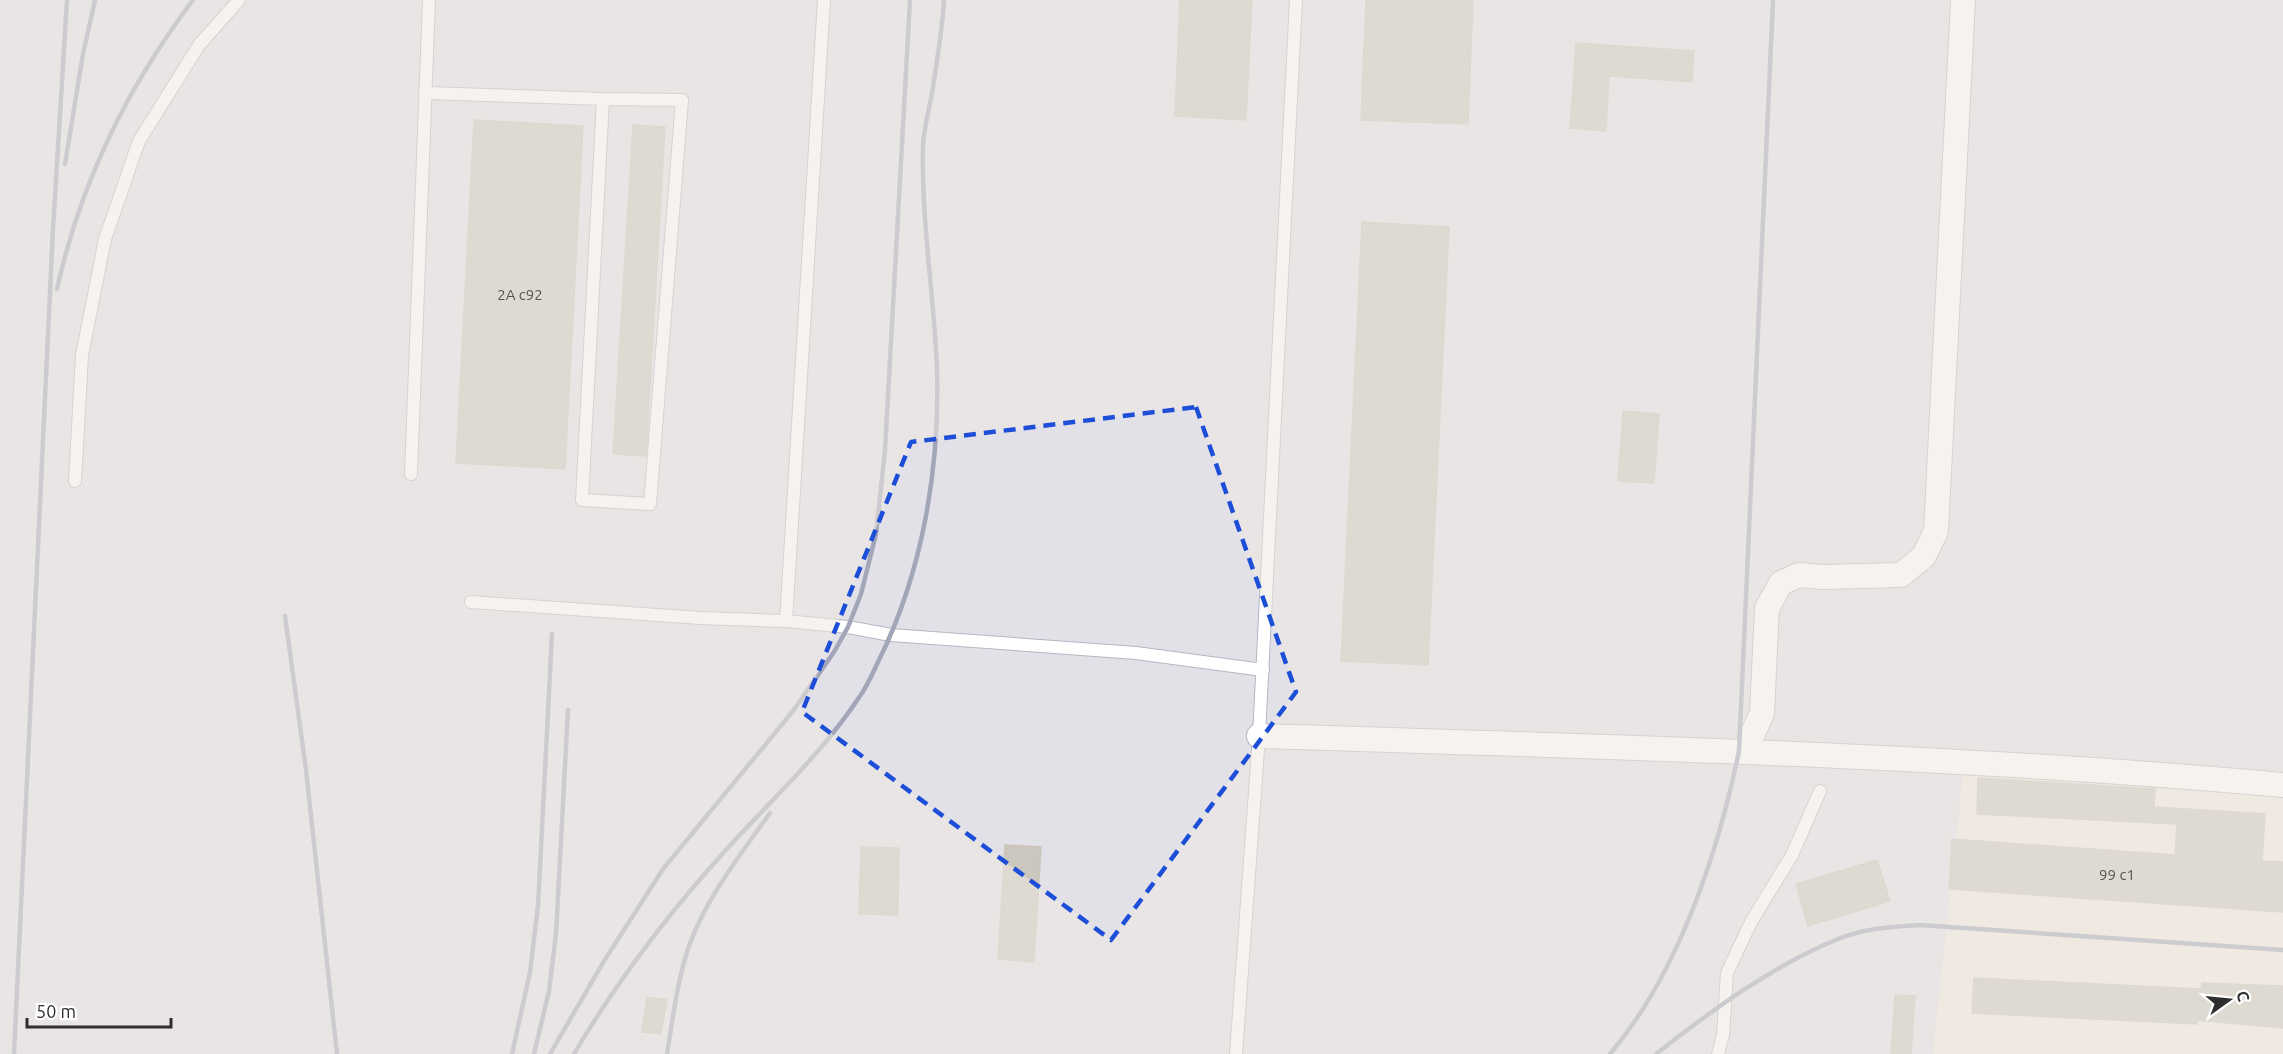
<svg xmlns="http://www.w3.org/2000/svg" width="2283" height="1054" viewBox="0 0 2283 1054" font-family="Ubuntu,sans-serif">
  <style>
    .industrial { fill: #e3e1e8 }
    .building { fill: #cbc7bf; stroke: #cbc5ba; stroke-width: 1.5 }
    .lines { fill: none; stroke-linecap: round; stroke-linejoin: round }
    .service-casing { stroke: #b4b7c1; stroke-width: 14 }
    .minor-casing { stroke: #b4b7c1; stroke-width: 26 }
    .service { stroke: #fff; stroke-width: 12 }
    .minor { stroke: #fff; stroke-width: 24 }
    .rail { stroke: #a3a6b8; stroke-width: 4.5 }
    .marked { fill: none; stroke: #1d4ed8; stroke-width: 4.5; stroke-dasharray: 12 8; stroke-linejoin: round }
    .labels { text-anchor: middle; stroke-width: 4.5; stroke-linejoin: round; paint-order: stroke }
    .number-label { font-size: 15px; fill: #555452 }
  </style>
  <rect width="100%" height="100%" fill="#efe9e1"/>
  <polygon class="industrial" points="0,0 2283,0 2283,789 1964,767 1933,1054 0,1054"/>
  <g class="building">
    <polygon points="1180,0 1252,0 1246,120 1175,116"/>
    <polygon points="1366,0 1473,0 1468,124 1361,120"/>
    <polygon points="1576,43 1694,51 1692,82 1609,76 1606,131 1570,128"/>
    <polygon points="474,120 583,126 565,469 456,463"/>
    <polygon points="633,125 665,127 646,456 613,454"/>
    <polygon points="1362,222 1449,227 1428,665 1341,661"/>
    <polygon points="1623,411 1659,414 1654,483 1618,481"/>
    <polygon points="1978,778 2155,789 2154,807 2265,814 2262,861 2283,862 2283,912 1949,889 1952,839 2175,855 2177,824 1977,814"/>
    <polygon points="1005,845 1041,847 1034,962 998,959"/>
    <polygon points="861,847 899,848 898,915 859,914"/>
    <polygon points="1877,860 1890,901 1808,926 1796,884"/>
    <polygon points="1974,978 2201,989 2202,983 2283,986 2283,1028 2197,1020 2197,1024 1972,1013"/>
    <polygon points="1895,995 1915,996 1911,1054 1891,1054"/>
    <polygon points="647,997 667,1000 661,1034 642,1032"/>
  </g>
  <g class="lines">
    <defs>
      <g id="service">
        <polyline points="425,93 603,99 582,500 650,504 682,100 603,99"/>
        <polyline points="411,474 429,0"/>
        <polyline points="75,481 82,355 105,239 139,141 199,45 239,0"/>
        <polyline points="471,602 700,618 786,621 848,627 891,635 1136,653 1263,670"/>
        <polyline points="786,621 824,0"/>
        <polyline points="1236,1054 1259,736 1296,0"/>
        <polyline points="1718,1054 1723,1035 1727,973 1751,922 1792,855 1820,791"/>
      </g>
      <g id="minor">
        <path d="M1259,736C1601,747 1943,754 2283,785"/>
        <polyline points="1745,751 1762,713 1767,608 1781,583 1799,575 1823,577 1901,575 1924,556 1936,531 1963,0"/>
      </g>
    </defs>
    <use href="#service" class="service-casing"/>
    <use href="#minor" class="minor-casing"/>
    <use href="#service" class="service"/>
    <use href="#minor" class="minor"/>
    <g class="rail">
      <polyline points="65,164 83,54 95,0"/>
      <path d="M57,289C81,181 127,88 193,0"/>
      <polyline points="285,616 306,770 337,1054"/>
      <polyline points="14,1054 53,229 67,0"/>
      <polyline points="512,1054 530,972 538,906 552,634"/>
      <polyline points="534,1054 549,991 556,934 568,710"/>
      <polyline points="550,1054 604,961 663,869 793,711 834,652 848,627 861,594 876,534 885,450 910,0"/>
      <path d="M574,1054C617,981 668,914 725,851C771,800 822,754 860,696C868,685 873,672 879,660C923,571 940,467 937,368C934,294 921,220 923,145C924,128 929,110 932,93C937,62 942,32 944,0"/>
      <path d="M667,1054C673,1018 677,981 689,946C706,898 741,854 770,813"/>
      <path d="M1610,1054C1678,974 1718,853 1739,751L1773,0"/>
      <path d="M1656,1054C1712,1010 1772,966 1838,939C1864,928 1892,927 1920,925L2283,950"/>
    </g>
  </g>
  <path d="M0 0H2283V1054H0ZM1196,407L1296,692L1111,940L802,712L911,442Z" fill="#efe9e1" fill-opacity=".55" fill-rule="evenodd"/>
  <path class="marked" d="M1196,407L1296,692L1111,940L802,712L911,442Z"/>
  <g class="labels">
    <g class="number-label">
      <text x="520" y="300">2А с92</text>
      <text x="2117" y="880">99 с1</text>
    </g>
  </g>
  <g transform="translate(2229 1000) rotate(75)" stroke="#ffffff" stroke-width="4.5" paint-order="stroke">
  <path d="M0-4.5L10 22L0 15L-10 22Z" fill="#2e2e2e"/>
  <text y="-9" font-size="16" font-weight="bold" text-anchor="middle" fill="#2e2e2e">С</text>
  </g>
  <path d="M27 1018v9h144v-9" fill="none" stroke="#2e2e2e" stroke-width="3"/>
  <text x="36" y="1018" font-size="18" fill="#2e2e2e" stroke="#ffffff" stroke-width="4.5" paint-order="stroke">50 m</text>
</svg>
